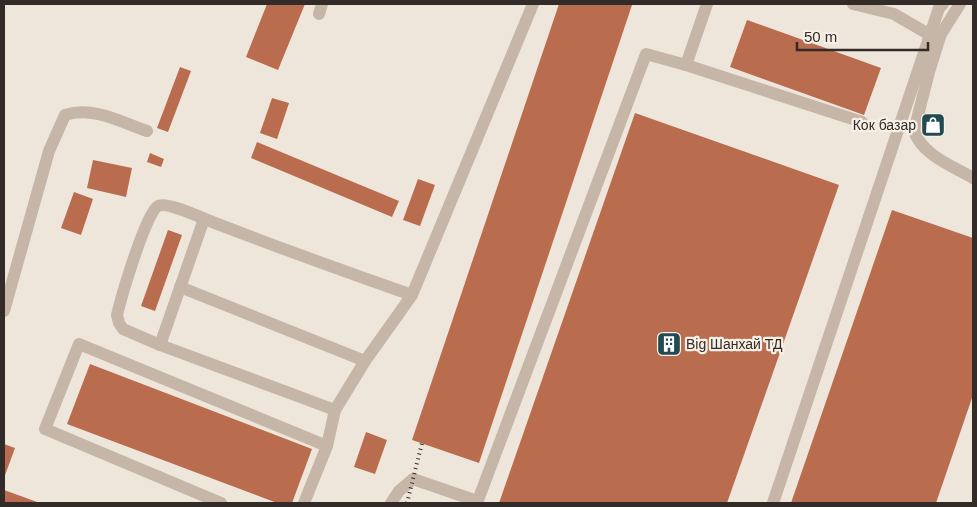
<svg xmlns="http://www.w3.org/2000/svg" width="977" height="507" viewBox="0 0 977 507" font-family="Helvetica,sans-serif">
  <style>
    .building { fill: #b96c4e }
    .lines { fill: none; stroke-linecap: round; stroke-linejoin: round }
    .minor { stroke: #c5b6a8; stroke-width: 12 }
    .rail { stroke: #332b27; stroke-width: 4; stroke-dasharray: 1 4; stroke-linecap: butt }
    .labels { text-anchor: middle; stroke-width: 4.5; stroke-linejoin: round; paint-order: stroke }
    .poi-label { font-size: 14px; fill: #332b27; stroke: #f7f0e6; text-anchor: end }
  </style>
  <rect width="100%" height="100%" fill="#efe6db"/>
  <g class="building">
    <polygon points="267,4 305,4 278,70 246,57"/>
    <polygon points="559,4 632,5 479,463 412,440"/>
    <polygon points="747,20 881,68 864,115 730,67"/>
    <polygon points="180,67 191,71 168,132 157,128"/>
    <polygon points="272,98 289,103 277,139 260,133"/>
    <polygon points="635,113 839,185 727,503 499,503"/>
    <polygon points="257,142 399,201 392,217 251,158"/>
    <polygon points="150,153 164,159 161,167 147,162"/>
    <polygon points="93,160 132,168 126,197 87,188"/>
    <polygon points="418,179 435,185 420,226 403,220"/>
    <polygon points="74,192 93,199 81,235 61,228"/>
    <polygon points="892,210 973,238 973,395 936,503 791,503"/>
    <polygon points="168,230 182,235 155,311 141,306"/>
    <polygon points="90,364 312,449 292,503 277,503 67,424"/>
    <polygon points="366,432 387,440 375,474 354,467"/>
    <polygon points="4,444 15,448 4,478"/>
    <polygon points="4,490 40,503 4,503"/>
  </g>
  <g class="lines">
    <g class="minor">
      <polyline points="853,4 894,14 930,35"/>
      <path d="M960,4L941,34L929,72L914,131C922,155 953,166 973,178"/>
      <polyline points="319,14 322,4"/>
      <polyline points="686,65 707,4"/>
      <polyline points="180,287 365,361"/>
      <path d="M4,311L49,151L65,115C93,106 121,122 147,131"/>
      <polyline points="160,345 204,219"/>
      <path d="M335,410L160,345L123,329L119,323L117,315C121,298 146,212 158,206C167,201 204,219 215,223C280,248 346,272 412,295"/>
      <polyline points="327,446 335,410 365,361 412,295 533,4"/>
      <polyline points="221,503 45,429 79,344 327,446 304,503"/>
      <polyline points="391,503 399,491 413,479 477,501"/>
      <polyline points="477,503 646,54 686,65 862,122"/>
      <polyline points="773,503 939,8 943,4"/>
    </g>
    <polyline class="rail" points="407,503 422,443"/>
  </g>
  <defs>
    <symbol id="shop-square" viewBox="-11 -11 22 22"><rect x="-9" y="-9" width="18" height="18" rx="4" fill="#214b50" stroke="#f7f0e6"/><path d="M-5-2.5h2.3a2.7 3.5 0 0 1 5.4 0H5L5.5 6h-11ZM-1.5-2.5h3a1.5 2.3 0 0 0-3 0Z" fill="#fff"/></symbol>
    <symbol id="building-square" viewBox="-11 -11 22 22"><rect x="-9" y="-9" width="18" height="18" rx="4" fill="#214b50" stroke="#f7f0e6"/><path d="M-4-6H4V6H1V3H-1V6H-4ZM-2.5-4.3h1.7v1.8h-1.7ZM.8-4.3h1.7v1.8H.8ZM-2.5-1h1.7V.8h-1.7ZM.8-1h1.7V.8H.8Z" fill="#fff"/></symbol>
  </defs>
  <g fill-rule="evenodd">
    <use href="#shop-square" x="919" y="111" width="28" height="28"/>
    <use href="#building-square" x="655" y="330" width="28" height="28"/>
  </g>
  <g class="labels">
    <g class="poi-label">
      <text x="916" y="130">Кок базар</text>
      <text x="686" y="349" text-anchor="start">Big Шанхай ТД</text>
    </g>
  </g>
  <rect width="977" height="507" fill="none" stroke="#332b27" stroke-width="10"/>
  <path d="M797 42v8h131v-8" fill="none" stroke="#332b27" stroke-width="2.5"/>
  <text x="804" y="42" font-size="15" fill="#332b27" stroke="#f7f0e6" stroke-width="4" paint-order="stroke">50 m</text>
</svg>
